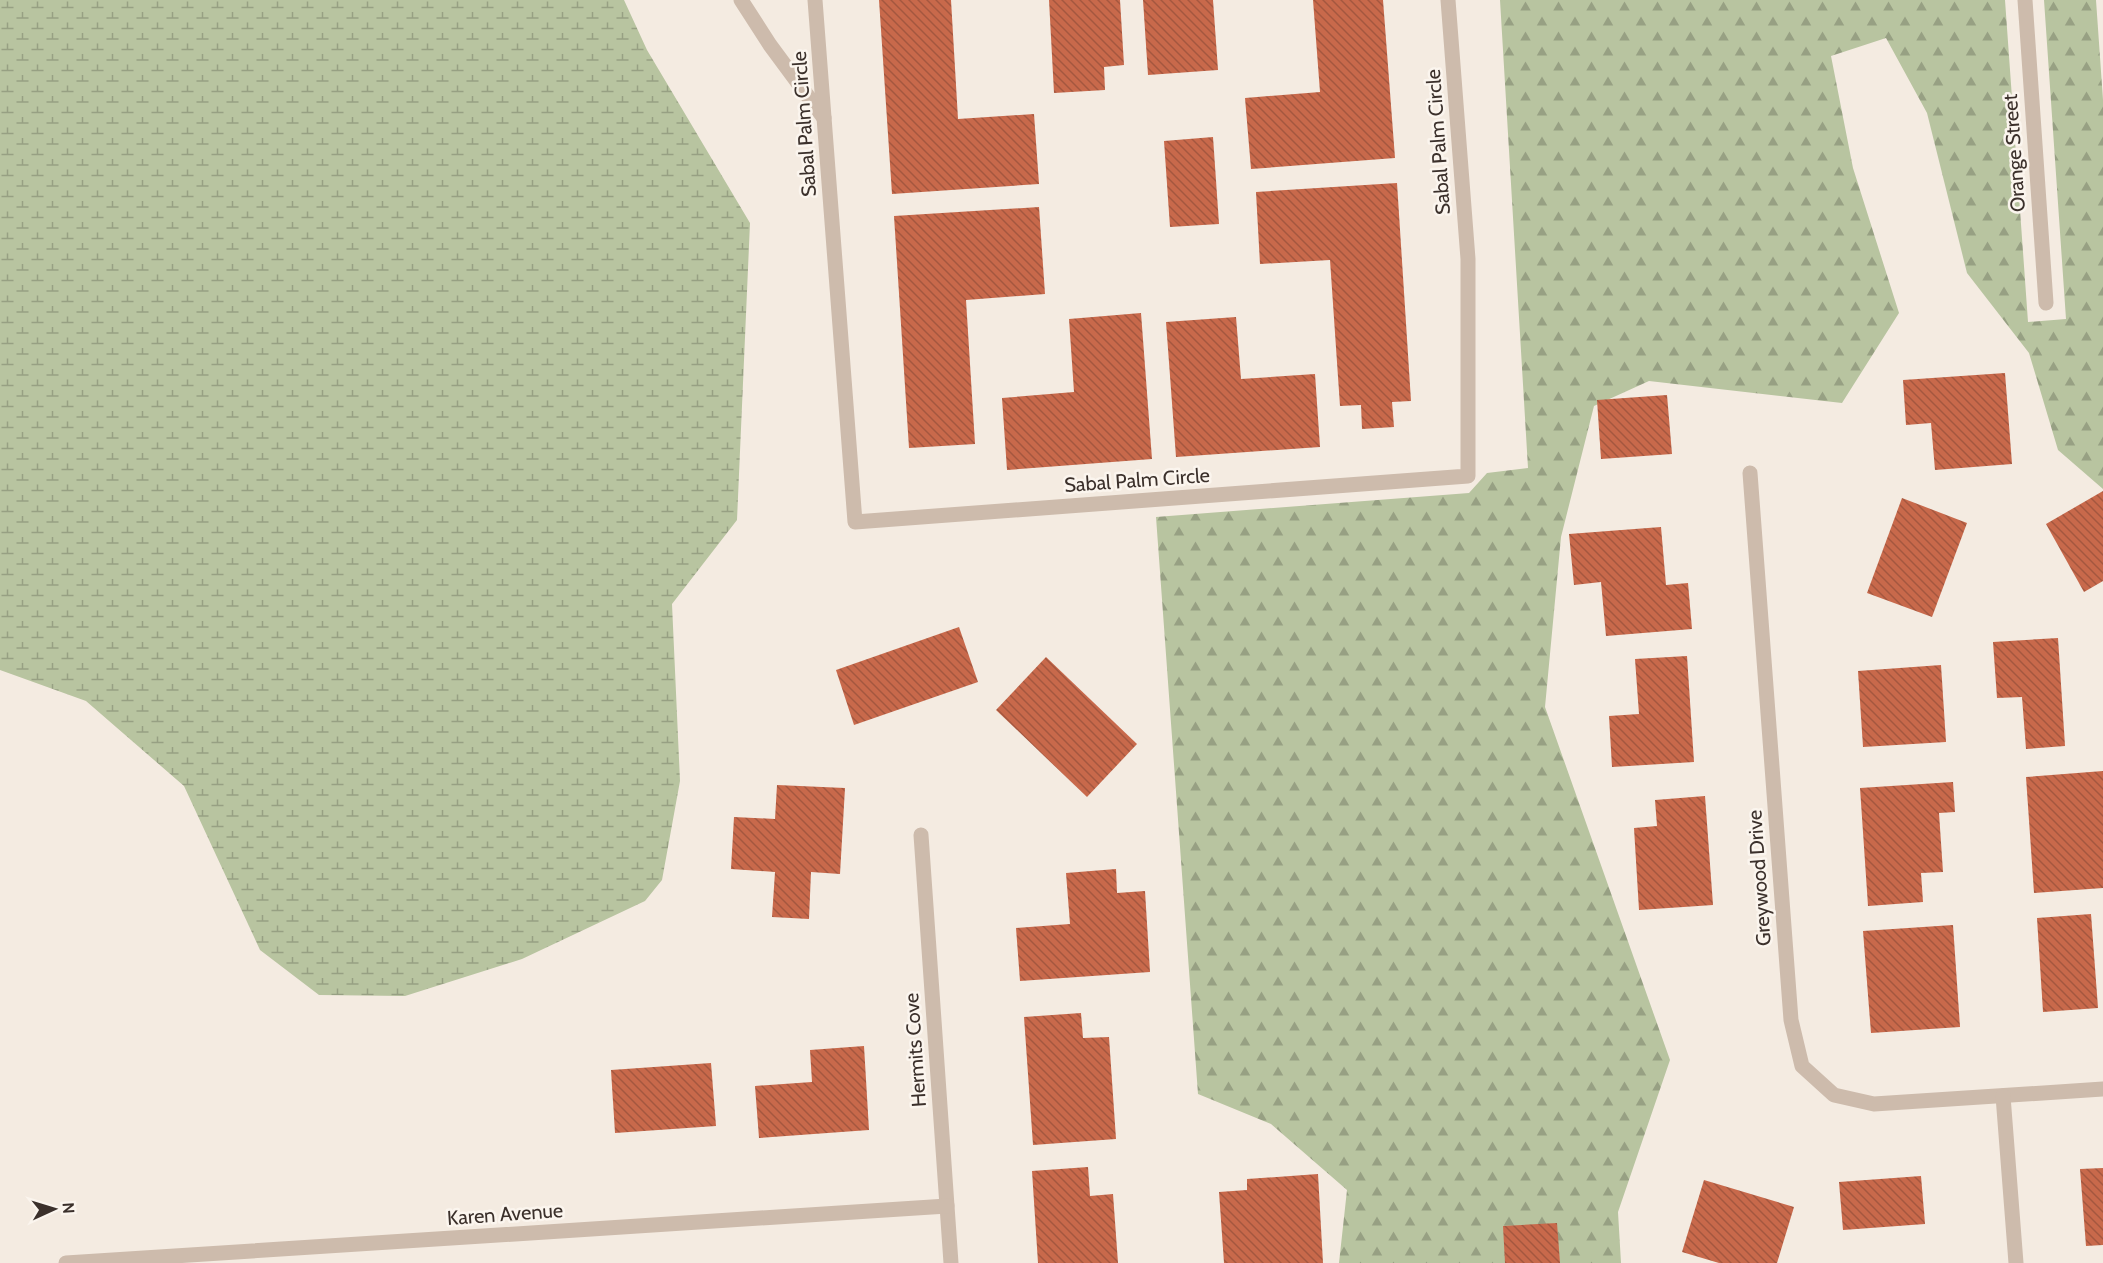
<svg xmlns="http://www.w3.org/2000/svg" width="2103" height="1263" viewBox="0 0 2103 1263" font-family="Cabin,sans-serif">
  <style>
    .forest { fill: url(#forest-firs) }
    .wetland { fill: url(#wetland-marsh) }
    .building { fill: url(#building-back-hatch) }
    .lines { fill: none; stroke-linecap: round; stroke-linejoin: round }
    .minor { stroke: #cdbbac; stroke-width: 15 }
    .labels { text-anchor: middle; stroke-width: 5; stroke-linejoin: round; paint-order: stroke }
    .street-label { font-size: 20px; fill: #3b302b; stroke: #fbf5ee }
  </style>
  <defs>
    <pattern id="forest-firs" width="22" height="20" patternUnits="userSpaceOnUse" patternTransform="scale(1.5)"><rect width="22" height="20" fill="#b8c4a0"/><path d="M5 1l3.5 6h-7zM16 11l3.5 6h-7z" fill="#97a083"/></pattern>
    <pattern id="wetland-marsh" width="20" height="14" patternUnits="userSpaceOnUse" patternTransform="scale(1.5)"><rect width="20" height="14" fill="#b8c4a0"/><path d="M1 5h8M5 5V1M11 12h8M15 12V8" fill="none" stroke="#97a083"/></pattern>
    <pattern id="building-back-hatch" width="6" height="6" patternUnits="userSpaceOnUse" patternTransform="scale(1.5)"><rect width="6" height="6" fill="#c8694b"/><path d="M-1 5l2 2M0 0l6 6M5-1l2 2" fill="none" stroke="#a4573f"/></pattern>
  </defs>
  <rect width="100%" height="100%" fill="#f4ebe1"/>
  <polygon class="forest" points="1500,0 2005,0 2028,322 2066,319 2044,0 2096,0 2103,100 2103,489 2058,450 2029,353 1967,273 1927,113 1886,38 1831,56 1853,168 1899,313 1842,403 1649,381 1594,406 1561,537 1545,707 1670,1060 1618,1212 1621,1263 1339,1263 1347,1190 1271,1124 1198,1094 1156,517 1469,493 1487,473 1528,468"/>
  <polygon class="wetland" points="0,0 624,0 647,50 750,223 737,520 672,604 680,781 662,880 645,901 522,959 405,996 319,995 260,950 184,786 86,701 0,670"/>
  <g class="building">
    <polygon points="879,0 951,0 958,119 1034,114 1039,184 892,194"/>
    <polygon points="1049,0 1120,0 1124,65 1104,67 1105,90 1054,93"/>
    <polygon points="1143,0 1213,0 1218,70 1148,75"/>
    <polygon points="1313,0 1383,0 1395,158 1251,169 1245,98 1320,92"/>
    <polygon points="1213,137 1219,224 1170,227 1164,141"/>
    <polygon points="1397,183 1411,401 1392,402 1394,427 1362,429 1361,405 1340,406 1330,260 1260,264 1256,192"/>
    <polygon points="1039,207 1045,294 966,300 975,444 909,448 894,216"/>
    <polygon points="1141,313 1152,459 1007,470 1002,398 1074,392 1069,319"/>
    <polygon points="1236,317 1241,379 1315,374 1320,447 1176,457 1166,322"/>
    <polygon points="2005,373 2012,464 1935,470 1931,423 1906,425 1903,380"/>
    <polygon points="1667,395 1672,454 1601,459 1597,400"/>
    <polygon points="2103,491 2103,581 2084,592 2046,524"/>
    <polygon points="1902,498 1967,523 1932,617 1867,593"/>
    <polygon points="1661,527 1666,585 1688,583 1692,629 1606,636 1601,582 1574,585 1569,534"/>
    <polygon points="959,627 978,682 854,725 836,670"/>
    <polygon points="2058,638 2065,746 2026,749 2022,697 1997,698 1993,642"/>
    <polygon points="1687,656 1694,762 1612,767 1609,716 1639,714 1635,659"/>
    <polygon points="1046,657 1137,744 1087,797 996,710"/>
    <polygon points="1941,665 1946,742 1863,747 1858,671"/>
    <polygon points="2103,771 2103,888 2034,893 2026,777"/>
    <polygon points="1953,782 1955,812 1939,813 1943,872 1921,873 1923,902 1868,906 1860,788"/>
    <polygon points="777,785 845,788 840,874 811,872 809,919 772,917 775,872 731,869 734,817 775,819"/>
    <polygon points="1705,796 1713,905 1639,910 1634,828 1657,826 1655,800"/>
    <polygon points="1116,869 1117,893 1145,891 1150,972 1020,981 1016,928 1070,924 1066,873"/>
    <polygon points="2091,914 2098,1008 2043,1012 2037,918"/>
    <polygon points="1953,925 1960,1027 1871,1033 1863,931"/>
    <polygon points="1081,1013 1083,1038 1109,1037 1116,1139 1033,1145 1024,1017"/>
    <polygon points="864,1046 869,1130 759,1138 755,1086 812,1082 810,1050"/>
    <polygon points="711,1063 716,1126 615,1133 611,1070"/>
    <polygon points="1088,1167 1090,1196 1113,1194 1118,1263 1038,1263 1032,1171"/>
    <polygon points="2103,1168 2103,1245 2086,1246 2080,1169"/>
    <polygon points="1318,1174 1323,1263 1224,1263 1219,1192 1247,1190 1247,1179"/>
    <polygon points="1921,1176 1925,1224 1843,1230 1839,1182"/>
    <polygon points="1704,1180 1794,1207 1777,1263 1719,1263 1682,1252"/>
    <polygon points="1557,1223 1560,1263 1505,1263 1503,1226"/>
  </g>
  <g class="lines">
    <g class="minor">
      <polyline points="741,0 770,45 824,118"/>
      <polyline points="815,0 855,522 1468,476 1468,259 1448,0"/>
      <polyline points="2025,0 2046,303"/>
      <polyline points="1750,473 1791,1020 1802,1066 1834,1095 1874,1104 2103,1089"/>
      <polyline points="921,835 951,1263"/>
      <polyline points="2003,1096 2016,1263"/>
      <polyline points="66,1263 947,1206"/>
    </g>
  </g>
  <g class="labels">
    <g class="street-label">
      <text transform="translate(804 124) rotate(-94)" y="7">Sabal Palm Circle</text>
      <text transform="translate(1438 142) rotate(-94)" y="7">Sabal Palm Circle</text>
      <text transform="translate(2014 153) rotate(-94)" y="7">Orange Street</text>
      <text transform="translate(1137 480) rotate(-4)" y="7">Sabal Palm Circle</text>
      <text transform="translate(1759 878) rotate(-94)" y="7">Greywood Drive</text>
      <text transform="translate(915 1050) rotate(-94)" y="7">Hermits Cove</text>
      <text transform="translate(505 1214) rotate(-4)" y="7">Karen Avenue</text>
    </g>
  </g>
  <g transform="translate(54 1209) rotate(86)" stroke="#fbf5ee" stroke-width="4.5" paint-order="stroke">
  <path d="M0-4.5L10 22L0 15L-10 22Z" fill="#3b302b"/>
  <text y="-9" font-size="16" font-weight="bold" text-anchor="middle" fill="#3b302b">N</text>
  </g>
</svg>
